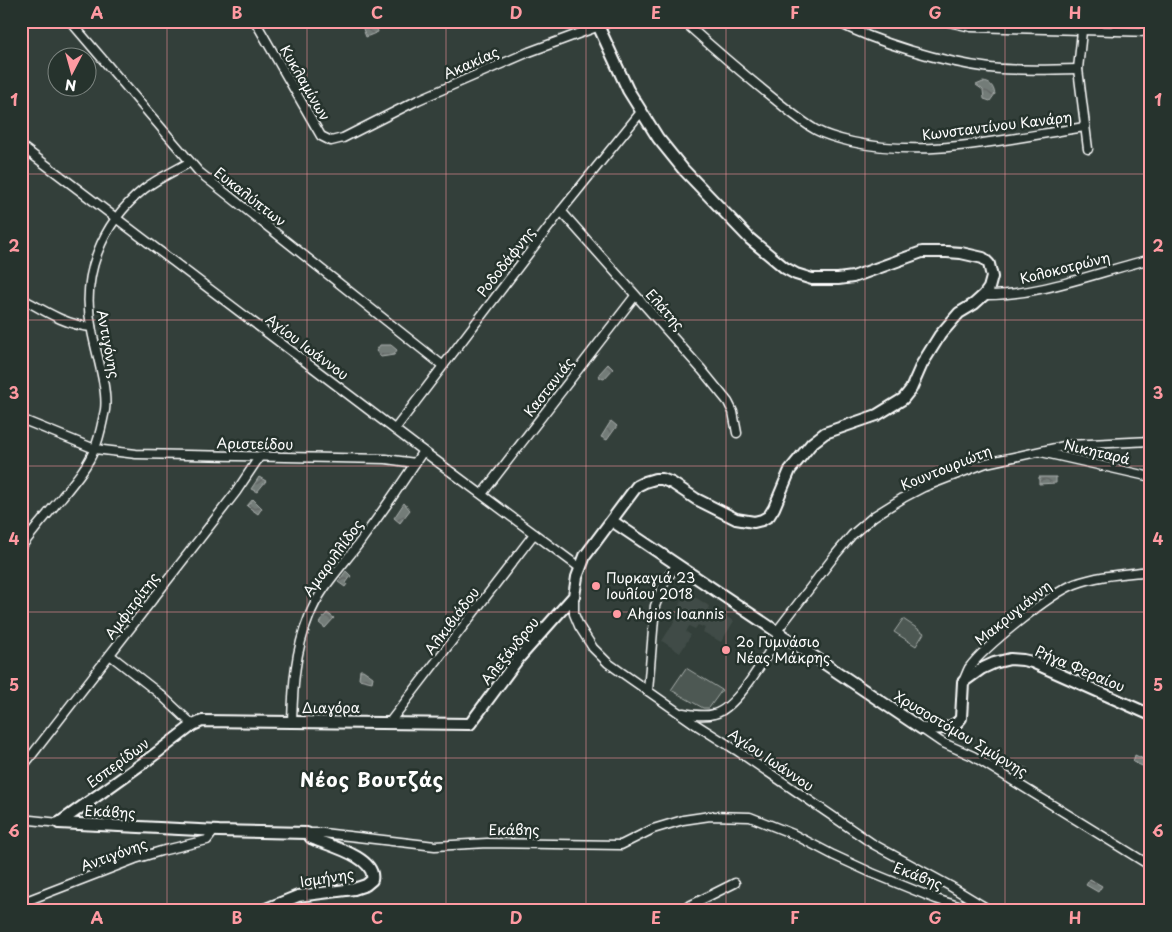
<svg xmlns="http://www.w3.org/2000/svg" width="1172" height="932" viewBox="0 0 1172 932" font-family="'Playpen Sans',sans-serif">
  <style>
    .built { fill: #404c47 }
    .pitch { fill: #4d5853; stroke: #a6aca9 }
    .water { fill: url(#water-waves); stroke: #abb0ae }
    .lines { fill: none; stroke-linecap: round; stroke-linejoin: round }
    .minor-casing { stroke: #fff; stroke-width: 11 }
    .tertiary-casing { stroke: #fff; stroke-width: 14 }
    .minor { stroke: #26332d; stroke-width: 8 }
    .tertiary { stroke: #26332d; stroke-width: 10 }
    .grid { fill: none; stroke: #ff9aa2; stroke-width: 1; stroke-opacity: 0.55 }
    .poi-dot { fill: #ff9aa2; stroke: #26332d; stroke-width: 2 }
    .labels { text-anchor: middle; stroke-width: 5; stroke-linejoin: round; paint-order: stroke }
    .street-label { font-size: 14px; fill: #fff; stroke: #26332d }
    .poi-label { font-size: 14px; fill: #fff; stroke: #26332d; text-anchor: start }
    .district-label { font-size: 19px; font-weight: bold; letter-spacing: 1px; fill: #fff; stroke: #26332d }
    .neatline { fill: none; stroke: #ff9aa2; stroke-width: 2 }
    .grid-label { font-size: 16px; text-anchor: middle; font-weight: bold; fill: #ff9aa2 }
  </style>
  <defs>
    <pattern id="water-waves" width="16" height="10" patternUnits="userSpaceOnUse" patternTransform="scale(1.25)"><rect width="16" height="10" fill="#737b78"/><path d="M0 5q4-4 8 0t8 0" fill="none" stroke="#606462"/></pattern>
  </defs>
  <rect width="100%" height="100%" fill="#333f3a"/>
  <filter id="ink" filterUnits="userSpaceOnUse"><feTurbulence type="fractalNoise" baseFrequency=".02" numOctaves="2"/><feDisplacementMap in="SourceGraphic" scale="10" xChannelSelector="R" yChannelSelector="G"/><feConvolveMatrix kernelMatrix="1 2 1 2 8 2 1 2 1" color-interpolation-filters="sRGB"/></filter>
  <g filter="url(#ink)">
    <polygon class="built" points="687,592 709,606 708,609 713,612 714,610 734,621 721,642 703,632 705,628 698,625 695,629 689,626 686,632 691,635 680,653 662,641 677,617 674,615"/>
    <g class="pitch">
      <polygon points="903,619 924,633 916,646 894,632"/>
      <polygon points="686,668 722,690 709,708 703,708 671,690"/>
    </g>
    <g class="water">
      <polygon points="376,24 378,32 366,37 363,29"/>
      <path d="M983,82C991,83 993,86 995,94L990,101L984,99L983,90L976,85Z"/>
      <polygon points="380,345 391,345 397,350 394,355 381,357 376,351"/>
      <polygon points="608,364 613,369 604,379 600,378 599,374"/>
      <polygon points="611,421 617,426 607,440 601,437"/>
      <polygon points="259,477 266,481 257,492 251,489"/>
      <polygon points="1039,477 1056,477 1056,483 1039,484"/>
      <polygon points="253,499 262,508 258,514 247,506"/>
      <polygon points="404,503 410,510 400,523 394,518"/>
      <polygon points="346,571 351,576 346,583 347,584 345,587 338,582"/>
      <polygon points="327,613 334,618 325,628 319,623"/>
      <polygon points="360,670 363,670 373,677 372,682 359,679"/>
      <polygon points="1135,755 1150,762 1147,768 1133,762"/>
      <polygon points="1014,762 1028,769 1025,775 1011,768"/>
      <polygon points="1090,879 1102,886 1098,892 1086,885"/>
    </g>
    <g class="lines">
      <defs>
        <g id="minor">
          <polyline points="70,21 199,172 442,365"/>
          <polyline points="255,21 321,136 331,141 343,138 418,100 529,52 613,21"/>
          <path d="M683,21C713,48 742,73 773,98C787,109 800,121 816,130C827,136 839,139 852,142C927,159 1010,138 1085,127"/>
          <path d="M835,21C878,43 942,62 990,68C1019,71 1049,70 1078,69"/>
          <polyline points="944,21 971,27 1151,32"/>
          <polyline points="1082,31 1078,69 1088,149"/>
          <polyline points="21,146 423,451 579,567"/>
          <polyline points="561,211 702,370 728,402 733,412 737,433"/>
          <path d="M984,295C1039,296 1098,272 1151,259"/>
          <path d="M21,298C43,310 65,325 91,327"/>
          <polyline points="21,419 95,449 136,454 386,459 415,463"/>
          <polyline points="395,429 561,211 641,112"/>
          <polyline points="1041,452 1151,477"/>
          <polyline points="482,494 635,296"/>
          <path d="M21,547C34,530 48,513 62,497C74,482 87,467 94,450C100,438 102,423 105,410C108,389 96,353 92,331C80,277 101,224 144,189C158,178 175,171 190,162"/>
          <polyline points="574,596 574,614 579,626 593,648 608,663 695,724 736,750 873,844 950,886 991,911"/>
          <polyline points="777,631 836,554 852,535 874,516 903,498 924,487 986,463 1069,445 1151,441"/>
          <polyline points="110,655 160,694 193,725"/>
          <path d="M963,682C965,677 967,672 969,668C984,647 1051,593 1075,584C1099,575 1125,574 1151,571"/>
          <polyline points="648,691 655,606 664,583 677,564"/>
          <path d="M683,713C693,715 704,717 714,714C738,708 767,654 781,633"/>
          <path d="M292,722C293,686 295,651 309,617C319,589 343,565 360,542C382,512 403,482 423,451"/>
          <polyline points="389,723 534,534"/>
          <polyline points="922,729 941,742 973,756 1151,866"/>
          <polyline points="21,769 236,492 260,456"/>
          <polyline points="21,819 59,823"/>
          <polyline points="307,833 323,833 435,846 487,843 621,845 653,829 683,820 710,816 750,817 793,834 833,855 872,873 936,899 958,906 975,907 983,906"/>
          <polyline points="21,903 135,859 161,851 207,840 214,831"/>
          <polyline points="679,911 735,883"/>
        </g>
        <g id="tertiary">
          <path d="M612,521L922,729C935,728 953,731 961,718L963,682L981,669L994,663L1010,659L1023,660L1032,662L1151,715"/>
          <polyline points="59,823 150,758 193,725 202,721 470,724 518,659 574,596 577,577 585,556 637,486 645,482 655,479 662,479 672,483 696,499 736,519 754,522 762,520 769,516 774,508 790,470 812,443 825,433 877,415 903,399 911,389 922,364 940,335 959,313 974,304 984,295 989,288 992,277 989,264 983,258 961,253 947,252 922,252 853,277 838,279 812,279 796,274 785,268 750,239 683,169 658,138 628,90 596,21"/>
          <path d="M59,823L219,831L307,833L311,838C327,845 377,857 372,880L366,885L354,889L298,896L261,911"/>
        </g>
      </defs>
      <use href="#minor" class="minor-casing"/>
      <use href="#tertiary" class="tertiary-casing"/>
      <use href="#minor" class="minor"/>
      <use href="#tertiary" class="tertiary"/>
    </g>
  </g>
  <path class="grid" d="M167,21V911M307,21V911M446,21V911M586,21V911M726,21V911M865,21V911M1005,21V911M21,174H1151M21,320H1151M21,466H1151M21,612H1151M21,758H1151"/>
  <g class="poi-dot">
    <circle cx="596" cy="586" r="5"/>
    <circle cx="617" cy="614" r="5"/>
    <circle cx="726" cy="650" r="5"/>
  </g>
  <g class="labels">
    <g class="street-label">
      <text transform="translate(471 63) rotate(-24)" y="5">Ακακίας</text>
      <text transform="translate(305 83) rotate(60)" y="5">Κυκλαμίνων</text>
      <text transform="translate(997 126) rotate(-7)" y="5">Κωνσταντίνου Κανάρη</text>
      <text transform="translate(250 197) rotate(38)" y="5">Ευκαλύπτων</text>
      <text transform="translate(506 262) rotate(-52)" y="5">Ροδοδάφνης</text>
      <text transform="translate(1065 268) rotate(-14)" y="5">Κολοκοτρώνη</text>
      <text transform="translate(665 310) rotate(48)" y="5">Ελάτης</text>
      <text transform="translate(108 344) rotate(79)" y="5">Αντιγόνης</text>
      <text transform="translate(307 347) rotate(37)" y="5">Αγίου Ιωάννου</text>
      <text transform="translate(549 387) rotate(-52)" y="5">Καστανιάς</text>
      <text transform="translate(255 444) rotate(1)" y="5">Αριστείδου</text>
      <text transform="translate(1097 452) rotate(13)" y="5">Νικηταρά</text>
      <text transform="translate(946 468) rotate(-22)" y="5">Κουντουριώτη</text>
      <text transform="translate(333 558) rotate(-54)" y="5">Αμαρυλλίδος</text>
      <text transform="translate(132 606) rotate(-53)" y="5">Αμφιτρίτης</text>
      <text transform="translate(1013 613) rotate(-39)" y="5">Μακρυγιάννη</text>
      <text transform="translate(452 621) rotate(-53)" y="5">Αλκιβιάδου</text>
      <text transform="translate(510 651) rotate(-51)" y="5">Αλεξάνδρου</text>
      <text transform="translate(1080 669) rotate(23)" y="5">Ρήγα Φεραίου</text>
      <text x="331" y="713">Διαγόρα</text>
      <text transform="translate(961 734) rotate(31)" y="5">Χρυσοστόμου Σμύρνης</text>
      <text transform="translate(771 760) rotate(34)" y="5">Αγίου Ιωάννου</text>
      <text transform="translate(118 763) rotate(-36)" y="5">Εσπερίδων</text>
      <text transform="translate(110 812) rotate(3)" y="5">Εκάβης</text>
      <text x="514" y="835">Εκάβης</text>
      <text transform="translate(114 855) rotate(-20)" y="5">Αντιγόνης</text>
      <text transform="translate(918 876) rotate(21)" y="5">Εκάβης</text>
      <text transform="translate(327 878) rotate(-9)" y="5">Ισμήνης</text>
    </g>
    <g class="poi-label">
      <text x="606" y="583">Πυρκαγιά 23<tspan x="606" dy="16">Ιουλίου 2018</tspan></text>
      <text x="627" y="619">Ahgios Ioannis</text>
      <text x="736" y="647">2ο Γυμνάσιο<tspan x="736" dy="16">Νέας Μάκρης</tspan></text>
    </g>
    <g class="district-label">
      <text x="372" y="787">Νέος Βουτζάς</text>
    </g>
  </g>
  <rect width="1172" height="932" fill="none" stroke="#26332d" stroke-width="55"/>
  <g transform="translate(72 72) rotate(186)"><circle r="24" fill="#26332d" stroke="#7d8581"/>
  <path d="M0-4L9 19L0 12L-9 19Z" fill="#ff9aa2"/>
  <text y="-8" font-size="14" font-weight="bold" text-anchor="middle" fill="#ffffff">N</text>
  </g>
  <rect x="28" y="28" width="1116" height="876" class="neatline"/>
  <g class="grid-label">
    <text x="97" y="19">A</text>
    <text x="237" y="19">B</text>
    <text x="377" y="19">C</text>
    <text x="516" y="19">D</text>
    <text x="656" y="19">E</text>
    <text x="795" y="19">F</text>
    <text x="935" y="19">G</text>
    <text x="1075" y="19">H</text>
    <text x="14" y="106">1</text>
    <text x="1158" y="106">1</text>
    <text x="14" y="252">2</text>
    <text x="1158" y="252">2</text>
    <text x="14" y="399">3</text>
    <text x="1158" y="399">3</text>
    <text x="14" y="545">4</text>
    <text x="1158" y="545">4</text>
    <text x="14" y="691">5</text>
    <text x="1158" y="691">5</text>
    <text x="14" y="837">6</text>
    <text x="1158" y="837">6</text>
    <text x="97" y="924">A</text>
    <text x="237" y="924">B</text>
    <text x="377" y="924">C</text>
    <text x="516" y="924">D</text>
    <text x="656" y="924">E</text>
    <text x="795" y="924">F</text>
    <text x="935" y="924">G</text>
    <text x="1075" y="924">H</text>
  </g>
</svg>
